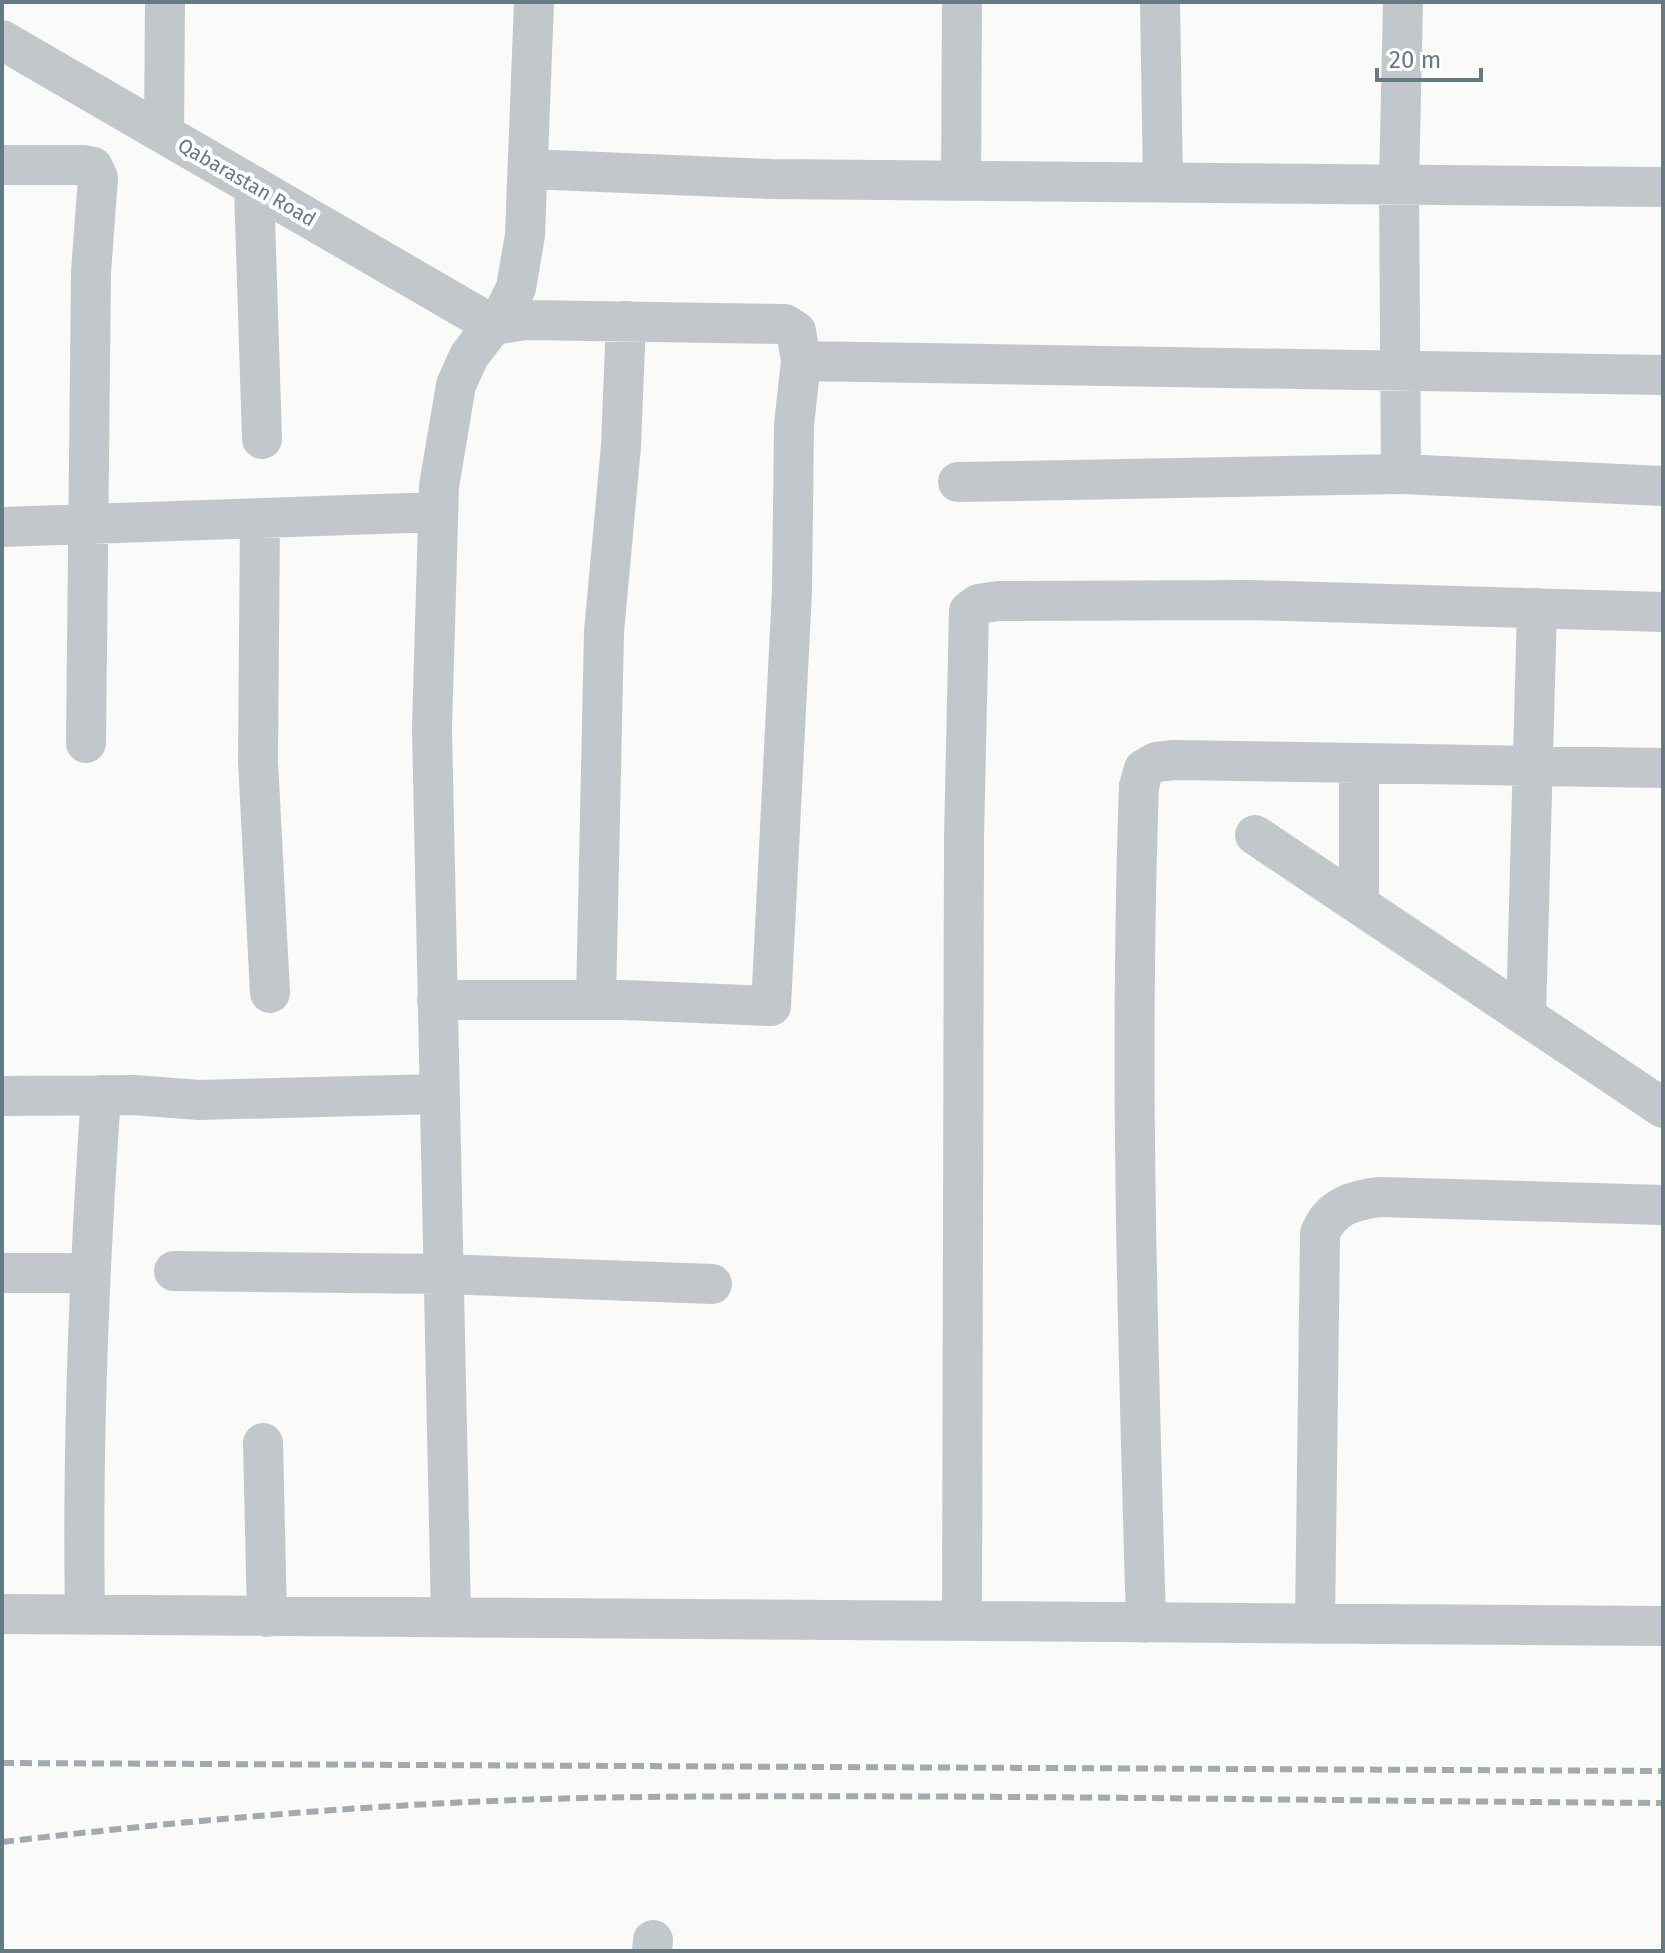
<svg xmlns="http://www.w3.org/2000/svg" width="1665" height="1953" font-family="'Fira Sans',sans-serif">
<style>
.lines{fill:none;stroke-linecap:round;stroke-linejoin:round}
.minor{stroke:#c1c7ca;stroke-width:40}
.rail{stroke:#a0aaaf;stroke-width:6;stroke-dasharray:12 6;stroke-linecap:butt}
.labels{text-anchor:middle;stroke-width:8;stroke-linejoin:round;paint-order:stroke}
.street-label{font-size:20px;fill:#657a83;stroke:#fff}
</style>
<rect width="100%" height="100%" fill="#fafaf8"/>
<g class="lines">
<path class="minor" d="M 1160,2 L 1163,183
M 2,40 L 493,325 L 526,320 L 785,324 L 796,331 L 801,361 L 794,425 L 792,591 L 771,1006 L 624,1000 L 437,1000
M 164,134 L 165,2
M 2,165 L 84,165 L 93,167 L 98,178 L 91,272 L 86,743
M 528,169 L 771,179 L 1663,187
M 961,181 L 962,2
M 254,186 L 262,439
M 801,361 L 1663,375
M 1401,474 L 1399,185 L 1403,2
M 958,482 L 1401,474 L 1663,486
M 260,518 L 258,761 L 270,993
M 2,527 L 438,512
M 1255,835 L 1663,1108
M 1359,904 L 1359,763
M 596,1000 L 604,632 L 621,446 L 626,321
M 1526,1016 L 1537,608
M 2,1096 L 134,1095 L 199,1100 L 439,1094
M 174,1271 L 443,1274 L 712,1284
M 2,1273 L 89,1273
M 263,1443 L 267,1617
M 2,1614 L 1663,1626
M 85,1615 C 82,1441 89,1269 101,1095
M 451,1617 L 432,729 L 439,486 L 456,385 L 469,356 L 506,308 L 516,288 L 525,235 L 534,2
M 962,1621 L 964,838 L 969,611 L 978,604 L 998,601 L 1250,600 L 1663,612
M 1146,1623 C 1138,1344 1129,1065 1139,786 L 1144,769 L 1156,762 L 1174,760 L 1663,768
M 1315,1624 L 1320,1234 C 1330,1207 1353,1200 1380,1197 L 1663,1205
M 652,1951 L 653,1940"/>
<path class="rail" d="M 2,1763 L 1663,1771
M 2,1842 C 215,1817 429,1799 644,1797 C 983,1794 1323,1801 1663,1803"/>
</g>
<g class="labels">
<g class="street-label">
<text transform="translate(247 182) rotate(30)" y="7">Qabarastan Road</text>
</g>
</g>
<rect width="1665" height="1953" fill="none" stroke="#657a83" stroke-width="8"/>
<path d="M1377 68v12h104v-12" fill="none" stroke="#657a83" stroke-width="4"/>
<text x="1389" y="68" font-size="24" fill="#657a83" stroke="#ffffff" stroke-width="6" paint-order="stroke">20 m</text>
</svg>
